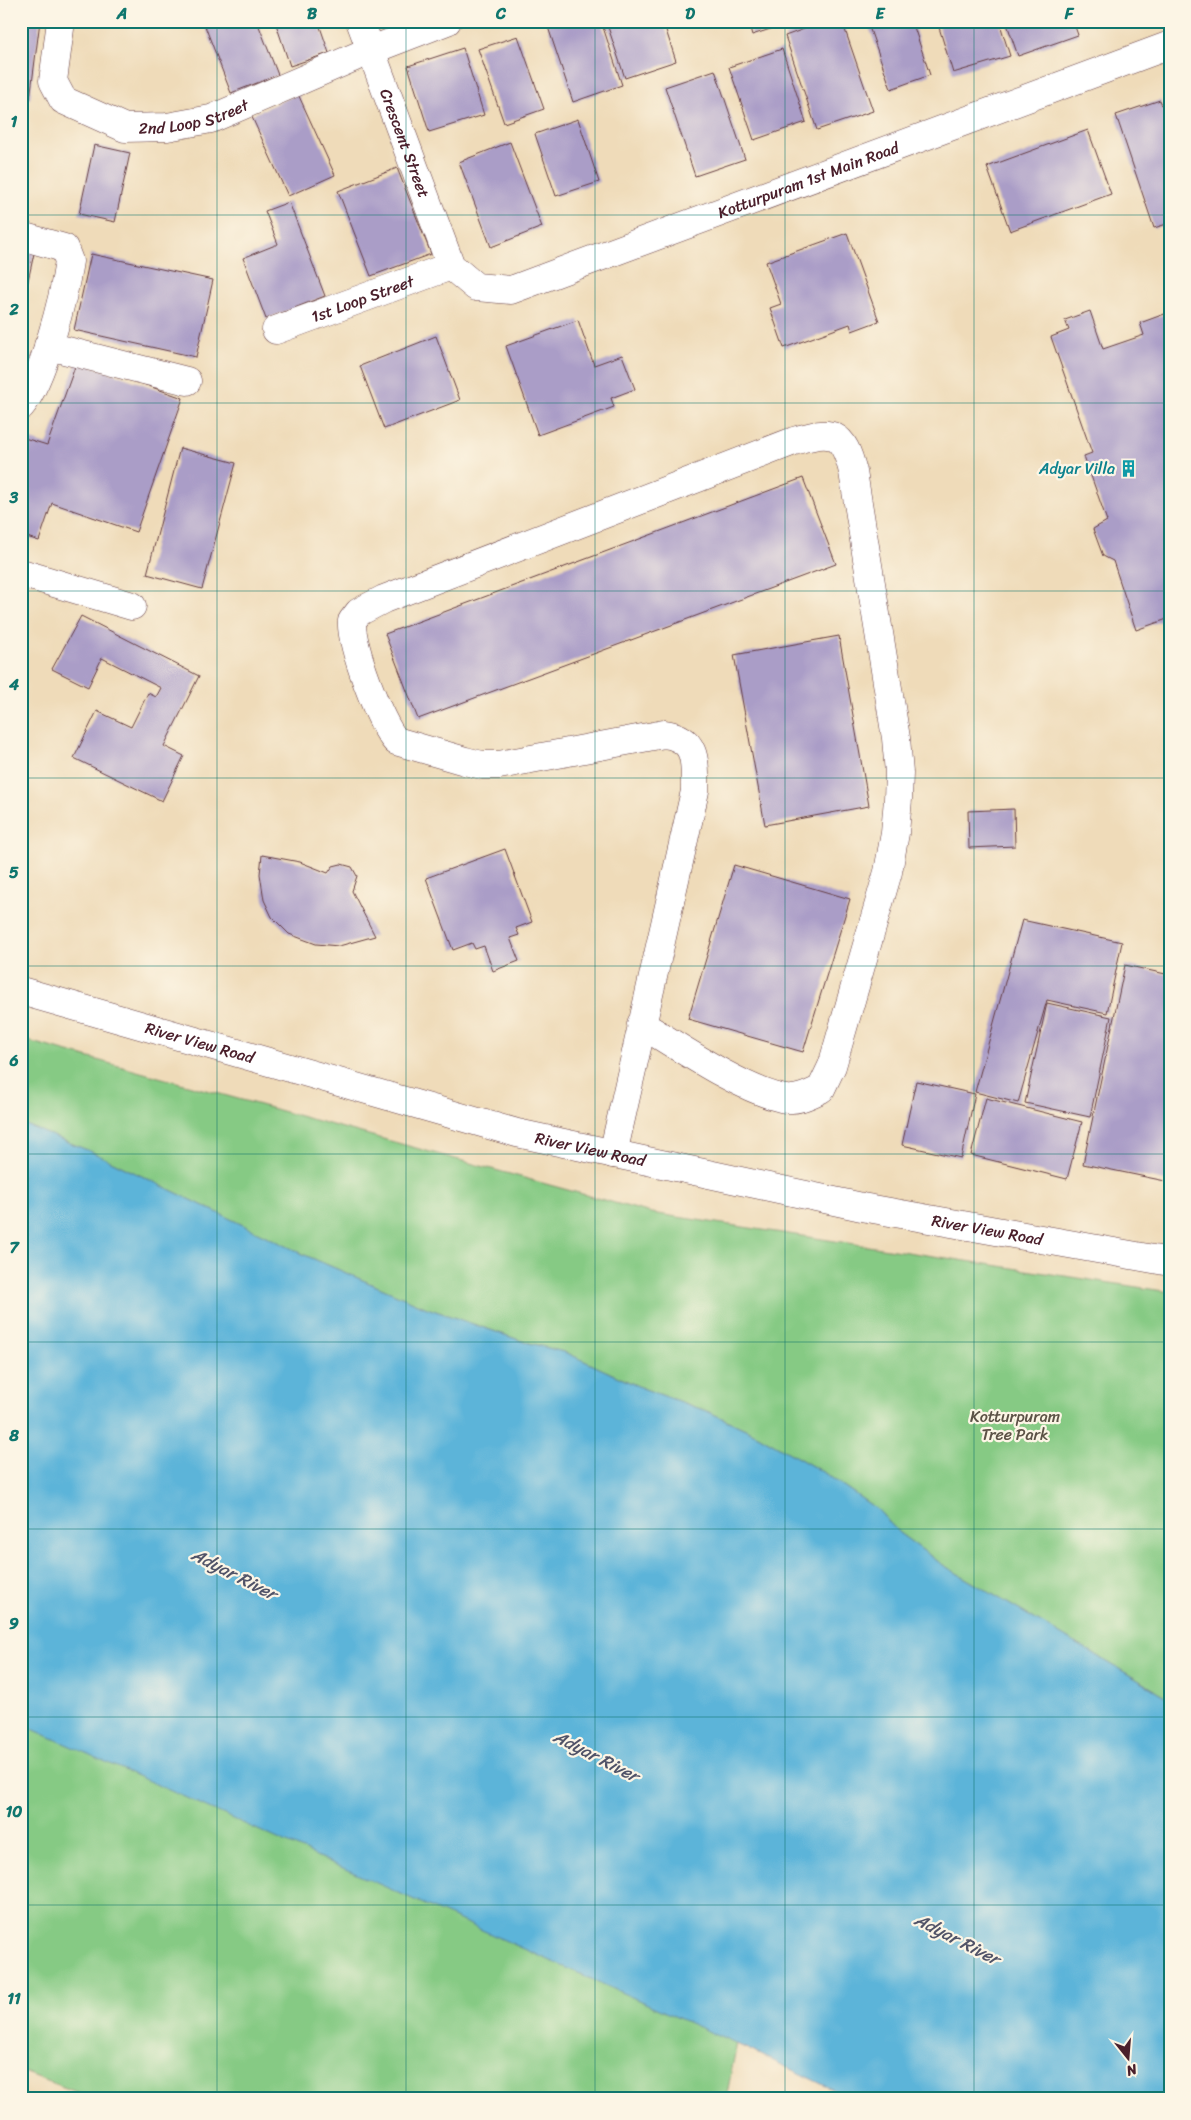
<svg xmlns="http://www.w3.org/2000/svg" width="1191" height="2120" font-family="Sriracha,sans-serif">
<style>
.green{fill:#86ca84;stroke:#687458}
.water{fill:#5bb4d9;stroke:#526a82}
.building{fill:#aa9dc7}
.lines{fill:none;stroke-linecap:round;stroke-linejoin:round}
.minor-casing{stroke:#633b40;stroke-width:29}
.minor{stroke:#fff;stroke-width:28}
.grid{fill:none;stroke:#0f766e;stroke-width:1;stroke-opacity:0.55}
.labels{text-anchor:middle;stroke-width:4.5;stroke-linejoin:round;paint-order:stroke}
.street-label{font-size:16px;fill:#4a1f2b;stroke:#fcf5e5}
.culture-label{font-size:16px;fill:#0d838f;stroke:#fcf5e5;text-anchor:end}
.park-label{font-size:16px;fill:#5c5246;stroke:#fcf5e5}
.water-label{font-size:18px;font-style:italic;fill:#505368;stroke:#fcf5e5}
.neatline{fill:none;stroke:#0f766e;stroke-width:2}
.grid-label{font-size:16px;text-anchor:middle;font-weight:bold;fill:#0f766e}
</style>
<rect width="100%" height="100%" fill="#fcf5e5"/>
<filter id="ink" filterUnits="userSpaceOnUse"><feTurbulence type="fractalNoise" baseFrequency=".02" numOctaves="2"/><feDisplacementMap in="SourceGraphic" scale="10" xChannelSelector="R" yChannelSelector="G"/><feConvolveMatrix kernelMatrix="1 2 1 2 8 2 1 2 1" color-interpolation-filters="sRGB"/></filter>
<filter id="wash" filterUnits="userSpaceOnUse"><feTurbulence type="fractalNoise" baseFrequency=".0096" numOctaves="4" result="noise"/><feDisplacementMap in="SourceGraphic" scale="20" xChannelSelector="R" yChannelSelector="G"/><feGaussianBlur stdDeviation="1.12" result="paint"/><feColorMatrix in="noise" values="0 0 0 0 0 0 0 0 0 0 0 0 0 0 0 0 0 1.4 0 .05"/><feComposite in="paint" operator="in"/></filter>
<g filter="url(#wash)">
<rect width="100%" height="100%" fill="#efdbb9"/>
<path class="green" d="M 21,1039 L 651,1213 L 1170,1292 L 1170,1699 L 943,1565 L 899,1533 L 878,1510 L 826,1474 L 758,1435 L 709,1412 L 642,1388 L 567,1353 L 522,1341 L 427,1308 L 307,1256 L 92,1152 L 21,1123 Z
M 21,1697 L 742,2017 L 726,2099 L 95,2099 L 21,2071 Z"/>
<path class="water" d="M 21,1123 L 92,1152 L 307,1256 L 427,1308 L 522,1341 L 567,1353 L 642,1388 L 709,1412 L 758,1435 L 826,1474 L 878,1510 L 899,1533 L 943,1565 L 1170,1699 L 1170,2099 L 853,2099 L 759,2054 L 21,1724 Z"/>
<g id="blocks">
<path class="building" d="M 21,21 L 40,21 L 30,99 L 21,98 Z
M 203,21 L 257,21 L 278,75 L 231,93 Z
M 275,21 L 318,21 L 329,53 L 290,66 Z
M 546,21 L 601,21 L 622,85 L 573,102 Z
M 606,21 L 663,21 L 676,61 L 625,78 Z
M 748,21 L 792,21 L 792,22 L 752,35 Z
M 826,21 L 842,21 L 873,111 L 817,130 L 785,36 Z
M 867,21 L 912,21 L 930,75 L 891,89 Z
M 937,21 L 999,21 L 1010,56 L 953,73 Z
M 1006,21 L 1073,21 L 1078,35 L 1018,56 Z
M 518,36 L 544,109 L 504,123 L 478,49 Z
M 463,48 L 484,115 L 429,132 L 408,66 Z
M 782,49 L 806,122 L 754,140 L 729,67 Z
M 715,70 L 745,159 L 695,176 L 665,87 Z
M 298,94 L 335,175 L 288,196 L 251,115 Z
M 1160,100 L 1170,127 L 1170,223 L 1154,228 L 1116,115 Z
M 578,119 L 599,182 L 556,196 L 535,134 Z
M 1088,130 L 1111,194 L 1010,231 L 987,167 Z
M 510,142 L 542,227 L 491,247 L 459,162 Z
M 94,145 L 130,153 L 115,222 L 79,214 Z
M 397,168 L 431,254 L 371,276 L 338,191 Z
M 289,202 L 325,296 L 266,319 L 243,258 L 278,244 L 265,211 Z
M 847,233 L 879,321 L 852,331 L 850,324 L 784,348 L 770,308 L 781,304 L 766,262 Z
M 21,246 L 35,249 L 22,308 L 21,308 Z
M 91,254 L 213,280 L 196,357 L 74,330 Z
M 1090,311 L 1103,349 L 1144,335 L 1140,323 L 1170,312 L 1170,618 L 1136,630 L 1113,561 L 1103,556 L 1093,529 L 1107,521 L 1084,456 L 1092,453 L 1051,337 L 1069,330 L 1065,320 Z
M 578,320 L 594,365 L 622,355 L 635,389 L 611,398 L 614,407 L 538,435 L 506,346 Z
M 436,336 L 460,400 L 384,429 L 360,366 Z
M 77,361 L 183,398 L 136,532 L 52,503 L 39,541 L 21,535 L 21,437 L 47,445 Z
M 180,448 L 236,463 L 202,589 L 147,574 Z
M 803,478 L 836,564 L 418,719 L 385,634 Z
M 81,616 L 199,676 L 164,746 L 184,756 L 162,801 L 74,758 L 97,711 L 131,727 L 148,693 L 156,697 L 161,688 L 102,658 L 88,687 L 52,669 Z
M 839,636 L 869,806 L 765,825 L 734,655 Z
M 1014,809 L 1015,846 L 969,848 L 968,811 Z
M 505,849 L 532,922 L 516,928 L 519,935 L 510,938 L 519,961 L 493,971 L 484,946 L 475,949 L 472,943 L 453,950 L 426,878 Z
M 262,855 L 300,862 L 328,873 L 333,866 L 341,864 L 352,867 L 357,876 L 352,891 L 375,936 L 339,946 L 316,944 L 289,934 L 272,917 L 264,900 L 260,874 Z
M 734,865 L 850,899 L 803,1052 L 688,1019 Z
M 1022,920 L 1122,942 L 1107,1013 L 1047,1000 L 1018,1103 L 975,1092 Z
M 1125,965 L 1170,975 L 1170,1182 L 1083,1164 Z
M 1047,1003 L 1111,1017 L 1090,1117 L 1025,1103 Z
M 916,1081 L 975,1094 L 961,1158 L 902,1145 Z
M 986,1098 L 1082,1122 L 1067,1179 L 971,1155 Z"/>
</g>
</g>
<g filter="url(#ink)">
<use href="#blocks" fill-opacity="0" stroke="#633b40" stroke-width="1"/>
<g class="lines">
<defs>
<g id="minor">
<path id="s1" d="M 61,21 L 53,81 L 63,100 L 125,128 L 167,127 L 211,119 L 369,51 L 447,21"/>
<path id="s2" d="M 360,21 L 451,266 L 476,287 L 511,290 L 1170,45"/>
<path d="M 21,236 L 64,248 L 69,261 C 64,297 43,380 21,406"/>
<path id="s3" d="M 276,330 L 451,266"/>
<path d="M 48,346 L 187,381"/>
<path d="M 21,573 L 132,606"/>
<path id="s4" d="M 21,991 L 517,1133 L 862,1207 L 1170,1262"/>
<path d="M 613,1154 L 695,791 C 695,763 698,738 664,734 L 499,765 L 482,765 L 465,761 L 396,741 C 380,724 350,644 352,621 L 359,612 L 384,599 L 794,441 C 833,429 843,432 853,472 L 896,738 L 899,773 L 898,799 L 895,833 L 888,872 L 832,1066 L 821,1089 C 809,1095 795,1102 781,1098 C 739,1088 679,1047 641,1024"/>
</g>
</defs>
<use href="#minor" class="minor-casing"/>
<use href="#minor" class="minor"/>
</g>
</g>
<path class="grid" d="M 217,21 L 217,2099M 406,21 L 406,2099M 595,21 L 595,2099M 785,21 L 785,2099M 974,21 L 974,2099M 21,215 L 1170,215M 21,403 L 1170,403M 21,591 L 1170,591M 21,778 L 1170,778M 21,966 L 1170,966M 21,1154 L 1170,1154M 21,1342 L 1170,1342M 21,1529 L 1170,1529M 21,1717 L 1170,1717M 21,1905 L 1170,1905"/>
<defs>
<symbol id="building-bare" viewBox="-9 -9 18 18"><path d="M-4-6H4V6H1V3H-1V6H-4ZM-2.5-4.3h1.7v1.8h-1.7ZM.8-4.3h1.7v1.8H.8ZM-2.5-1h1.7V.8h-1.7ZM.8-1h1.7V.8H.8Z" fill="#0f9aa8" stroke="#fcf5e5" stroke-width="2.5" paint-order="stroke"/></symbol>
</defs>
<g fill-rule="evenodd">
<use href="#building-bare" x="1116" y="456" width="25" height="25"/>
</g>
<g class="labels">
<g class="street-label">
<text dy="6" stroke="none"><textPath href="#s1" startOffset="220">2nd Loop Street</textPath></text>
<text dy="6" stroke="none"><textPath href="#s2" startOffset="130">Crescent Street</textPath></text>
<text dy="6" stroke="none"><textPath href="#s2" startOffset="646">Kotturpuram 1st Main Road</textPath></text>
<text dy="6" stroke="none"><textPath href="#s3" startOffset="92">1st Loop Street</textPath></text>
<text dy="6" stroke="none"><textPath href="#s4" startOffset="186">River View Road</textPath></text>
<text dy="6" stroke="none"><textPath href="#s4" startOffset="591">River View Road</textPath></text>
<text dy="6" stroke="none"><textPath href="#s4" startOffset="996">River View Road</textPath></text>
</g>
<g class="culture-label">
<text x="1115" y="474">Adyar Villa</text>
</g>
<g class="park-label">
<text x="1015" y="1422">Kotturpuram<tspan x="1015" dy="18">Tree Park</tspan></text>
</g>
<g class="water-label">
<text transform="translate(234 1574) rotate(27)" y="6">Adyar River</text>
<text transform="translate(596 1756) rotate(27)" y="6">Adyar River</text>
<text transform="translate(957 1939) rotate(27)" y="6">Adyar River</text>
</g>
</g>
<rect width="1191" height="2120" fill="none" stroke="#fcf5e5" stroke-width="55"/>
<g transform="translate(1128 2058) rotate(163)" stroke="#fcf5e5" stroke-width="4" paint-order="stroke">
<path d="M0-4L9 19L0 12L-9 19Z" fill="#4a1f2b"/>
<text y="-8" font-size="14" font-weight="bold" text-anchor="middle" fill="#4a1f2b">N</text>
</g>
<rect x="28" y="28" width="1136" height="2064" class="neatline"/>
<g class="grid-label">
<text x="122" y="19">A</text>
<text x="312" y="19">B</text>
<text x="501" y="19">C</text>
<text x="690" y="19">D</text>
<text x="880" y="19">E</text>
<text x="1069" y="19">F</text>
<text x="14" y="127">1</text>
<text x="14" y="315">2</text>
<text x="14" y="503">3</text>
<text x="14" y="690">4</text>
<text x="14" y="878">5</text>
<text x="14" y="1066">6</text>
<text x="14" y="1253">7</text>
<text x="14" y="1441">8</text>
<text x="14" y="1629">9</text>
<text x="14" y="1817">10</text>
<text x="14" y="2004">11</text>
</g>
</svg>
